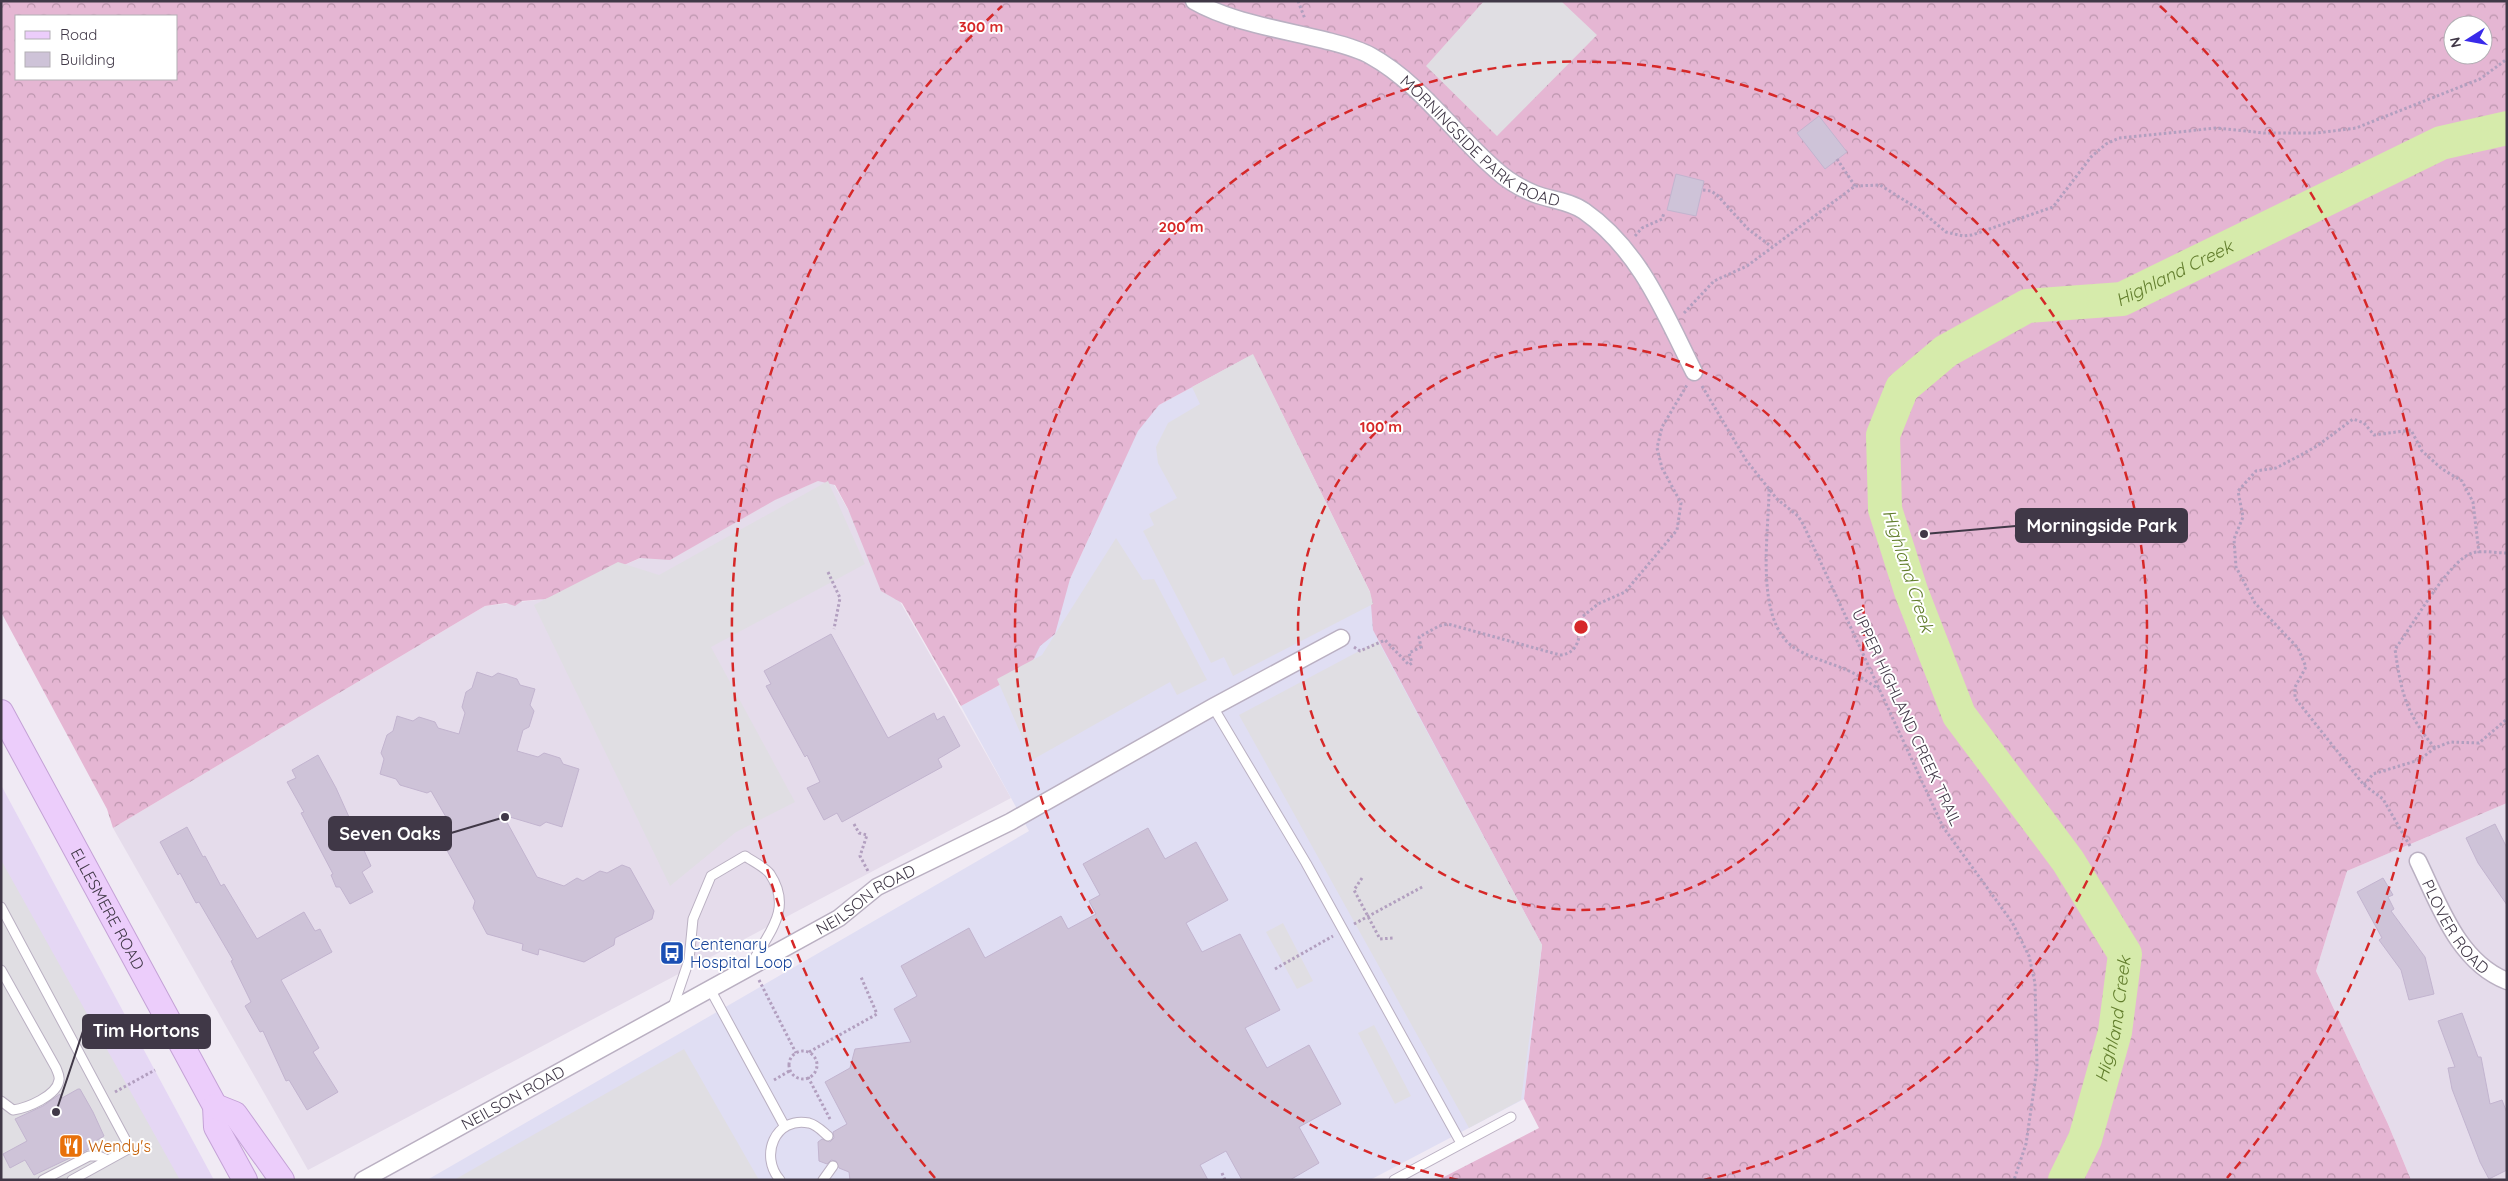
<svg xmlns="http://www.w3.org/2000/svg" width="2508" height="1181" font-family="Quicksand,sans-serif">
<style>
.residential{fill:#e5dceb}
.commercial{fill:#e5d7f4}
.medical{fill:#e0def3}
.forest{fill:url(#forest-crowns);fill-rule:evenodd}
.parking{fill:#e0dee3}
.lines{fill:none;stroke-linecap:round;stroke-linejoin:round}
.river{stroke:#d6ebab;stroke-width:34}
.building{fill:#cec3d8;stroke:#c2b4cf}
.lane-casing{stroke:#bab0c2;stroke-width:11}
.street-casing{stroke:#bab0c2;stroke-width:19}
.secondary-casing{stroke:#c4a2d6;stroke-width:26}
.path{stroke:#b29fbf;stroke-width:3;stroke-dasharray:2.5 2.5;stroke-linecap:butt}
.lane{stroke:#fff;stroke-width:9}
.street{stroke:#fff;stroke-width:16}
.secondary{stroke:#eccdfb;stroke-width:24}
.ring{fill:none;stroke:#d62828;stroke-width:2.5;stroke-dasharray:9 6}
.labels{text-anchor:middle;stroke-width:4;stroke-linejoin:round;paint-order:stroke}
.street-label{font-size:16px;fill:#403847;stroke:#fff}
.transit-label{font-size:16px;fill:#164399;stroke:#fff;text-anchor:start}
.food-label{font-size:16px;fill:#c56008;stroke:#fff;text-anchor:start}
.water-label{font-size:18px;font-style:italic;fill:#627e2d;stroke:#fff}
.centre{fill:#d62828;stroke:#fff;stroke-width:2.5}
.ring-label{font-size:15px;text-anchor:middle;font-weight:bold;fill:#d62828;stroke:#fff;stroke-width:4;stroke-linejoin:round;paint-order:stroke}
.leader{fill:none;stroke:#403847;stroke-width:2}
.callout-dot{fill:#403847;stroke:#fff;stroke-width:2}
.callout{fill:#403847;stroke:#403847;stroke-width:2}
.callout-label{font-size:18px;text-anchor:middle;font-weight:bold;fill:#fff}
</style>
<defs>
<pattern id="forest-crowns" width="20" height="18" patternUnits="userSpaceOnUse" patternTransform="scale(1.25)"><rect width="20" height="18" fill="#e5b6d3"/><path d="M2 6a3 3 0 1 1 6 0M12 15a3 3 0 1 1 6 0" fill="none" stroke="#bb95ad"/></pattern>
</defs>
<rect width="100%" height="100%" fill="#f0eaf4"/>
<path class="residential" d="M 829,476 L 1011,798 L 308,1170 L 113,828 L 485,606 L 546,599 Z
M 2507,803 L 2507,1180 L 2411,1180 L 2388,1124 L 2316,971 L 2347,871 Z"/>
<path class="commercial" d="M 1,785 L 214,1180 L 1,1180 Z"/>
<path class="medical" d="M 1253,354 L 1373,604 L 1374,630 L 1542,945 L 1524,1099 L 1370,1180 L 427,1180 L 1029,831 L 961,706 L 1029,669 L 1146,412 Z"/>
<path class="forest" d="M 1,1 L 2507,1 L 2507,803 L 2347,871 L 2316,971 L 2388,1124 L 2411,1180 L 1438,1180 L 1539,1128 L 1524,1099 L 1542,945 L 1373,630 L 1370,592 L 1255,359 L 1248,357 L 1159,405 L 1138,431 L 1070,579 L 1055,634 L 1040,646 L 1029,669 L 961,706 L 902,603 L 881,591 L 848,509 L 835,485 L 818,481 L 775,500 L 670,560 L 640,558 L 546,599 L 522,601 L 515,606 L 506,603 L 485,606 L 113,828 L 107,809 L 1,612 ZM 16,16 L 176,16 L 176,79 L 16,79 ZM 2453,25 L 2483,25 L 2483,55 L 2453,55 Z"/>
<path class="parking" d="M 1484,1 L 1561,1 L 1597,35 L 1497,136 L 1426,66 Z
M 1253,354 L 1370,592 L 1373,604 L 1233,676 L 1224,657 L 1211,663 L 1143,531 L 1154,525 L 1149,514 L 1177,498 L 1158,463 L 1156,447 L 1168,423 L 1200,404 L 1192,387 Z
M 828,481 L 865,564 L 711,647 L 795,802 L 736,832 L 670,886 L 534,605 L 618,562 L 659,575 Z
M 1116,538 L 1143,580 L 1154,579 L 1207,680 L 1177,695 L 1170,682 L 1032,760 L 997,679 L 1042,655 Z
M 1378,641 L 1542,945 L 1521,1100 L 1469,1128 L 1239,715 Z
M 1,860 L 180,1180 L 1,1180 Z
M 1283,923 L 1313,981 L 1297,989 L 1266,932 Z
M 1374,1025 L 1411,1096 L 1395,1104 L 1358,1033 Z
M 684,1049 L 759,1180 L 454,1180 Z"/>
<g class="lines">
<path class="river" id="s1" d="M 2065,1180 L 2085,1139 L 2115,1032 L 2125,954 L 2068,861 L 1959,715 L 1911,591 L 1885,509 L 1883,435 L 1902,388 L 1946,351 L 2027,306 L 2122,299 L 2441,143 L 2507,128"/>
</g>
<path class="building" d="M 1819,116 L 1847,152 L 1825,169 L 1797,133 Z
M 1676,174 L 1704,181 L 1696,216 L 1667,210 Z
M 831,634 L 888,738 L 934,713 L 937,720 L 944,716 L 960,746 L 938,759 L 942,767 L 842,822 L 837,813 L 824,820 L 807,788 L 820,782 L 807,755 L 805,757 L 766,686 L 771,684 L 764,671 Z
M 477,672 L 492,677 L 498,673 L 517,679 L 520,685 L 535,689 L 530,705 L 534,711 L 529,727 L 523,730 L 517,751 L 538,757 L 544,753 L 560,758 L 563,764 L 579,769 L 562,827 L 546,822 L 540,826 L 503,815 L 537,877 L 564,886 L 577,878 L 583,881 L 600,871 L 607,873 L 622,865 L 630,868 L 654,911 L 652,919 L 615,938 L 614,945 L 584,962 L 539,949 L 538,955 L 522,950 L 523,944 L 487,934 L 473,908 L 475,901 L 444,845 L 450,824 L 431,791 L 427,793 L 400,785 L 396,779 L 380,774 L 384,759 L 381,753 L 387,735 L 393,731 L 397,716 L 413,721 L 419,717 L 435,722 L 438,728 L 459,734 L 465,713 L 462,707 L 466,692 L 472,688 Z
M 318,755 L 336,788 L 371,866 L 362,872 L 373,892 L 350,904 L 340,887 L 336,887 L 331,875 L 333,874 L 301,813 L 304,812 L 287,782 L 296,778 L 292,770 Z
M 2495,824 L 2507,848 L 2507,905 L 2478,863 L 2466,838 Z
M 187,827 L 203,857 L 205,856 L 221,886 L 224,884 L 257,939 L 304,912 L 315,931 L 320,929 L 332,952 L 281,980 L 319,1048 L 313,1052 L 338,1092 L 307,1110 L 289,1080 L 286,1081 L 263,1031 L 260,1032 L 245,1006 L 251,1002 L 231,961 L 233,960 L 199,902 L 196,903 L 180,873 L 178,875 L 160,842 Z
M 1148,828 L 1165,859 L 1196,842 L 1228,900 L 1186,923 L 1202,952 L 1240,934 L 1280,1010 L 1245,1028 L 1267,1068 L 1309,1045 L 1341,1104 L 1299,1127 L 1319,1163 L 1290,1180 L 1242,1180 L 1226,1151 L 1200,1165 L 1208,1180 L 850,1180 L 849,1172 L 839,1168 L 836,1161 L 831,1160 L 827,1164 L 819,1161 L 818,1142 L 822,1139 L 830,1142 L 834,1138 L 833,1132 L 847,1124 L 825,1082 L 850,1068 L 855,1049 L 911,1042 L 894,1009 L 917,996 L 901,966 L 969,928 L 985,958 L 1061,916 L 1068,929 L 1096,914 L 1089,901 L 1100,895 L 1083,864 Z
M 2383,878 L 2393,895 L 2388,897 L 2394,909 L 2391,911 L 2425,957 L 2434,994 L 2409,1000 L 2401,970 L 2379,940 L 2382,938 L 2357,892 Z
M 2462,1013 L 2478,1057 L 2481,1057 L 2490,1104 L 2502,1100 L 2507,1113 L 2507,1170 L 2489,1179 L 2480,1162 L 2452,1089 L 2448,1068 L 2455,1067 L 2438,1021 Z
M 78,1089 L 80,1089 L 93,1112 L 104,1136 L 94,1142 L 96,1145 L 87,1150 L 34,1175 L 25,1160 L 10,1168 L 3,1154 L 27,1141 L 15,1119 L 43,1106 L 60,1094 L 62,1098 Z"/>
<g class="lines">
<defs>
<path id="lane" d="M 1213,707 L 1306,863 L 1461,1143
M 1,907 L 130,1148 L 72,1180
M 1,970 L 56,1068 C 57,1071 60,1076 59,1080 C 57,1096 27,1108 13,1110 L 1,1101
M 710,989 L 785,1127
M 672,1010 L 689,960 L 693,919 L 711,876 L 745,856 C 752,861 765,867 770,874 C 793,909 769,932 752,963
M 43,1180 L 89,1156 L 99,1156 L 108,1160
M 780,1180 C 759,1156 775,1116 809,1123 C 817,1125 822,1131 828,1136
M 823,1180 L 833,1166
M 1394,1180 L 1511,1117"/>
<g id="street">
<path id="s2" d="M 1194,1 C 1230,22 1284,30 1324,40 C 1339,44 1357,48 1371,56 C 1420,83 1454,134 1496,170 C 1508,181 1520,188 1535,194 C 1551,200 1570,201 1584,211 C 1640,250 1665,314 1694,372"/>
<path id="s3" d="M 2418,861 C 2439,904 2458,962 2507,981"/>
<path id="s4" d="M 363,1180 L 839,918 L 877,887 L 1010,822 L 1213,707 L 1341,638"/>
</g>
<g id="secondary">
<path id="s5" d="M 1,712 L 215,1106 L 216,1127 L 245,1180"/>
<path d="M 215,1106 L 235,1114 L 282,1180"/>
</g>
</defs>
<use href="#lane" class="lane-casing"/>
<use href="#street" class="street-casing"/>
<use href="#secondary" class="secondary-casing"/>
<path class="path" d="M 1298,1 L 1305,19
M 1837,159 L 1855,186
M 1703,190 L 1711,191 L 1717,195 L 1748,229 L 1772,247
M 1635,236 L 1642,228 L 1662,219 L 1664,213
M 1684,313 L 1714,281 L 1747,266 L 1855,186 L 1880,185 L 1920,210 L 1946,232 L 1963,236 L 1972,235 L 2053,207 L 2091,157 L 2106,144 L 2119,138 L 2217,128 L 2264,133 L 2317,133 L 2356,128 L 2480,79 L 2507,59
M 1702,386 L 1746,460 L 1777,499 L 1798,516 L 1803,524 L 1943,827 L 2012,922 L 2029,956 L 2035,983 L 2037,1068 L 2026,1144 L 2014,1180
M 1769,489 C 1769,533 1754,618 1793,647 C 1809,658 1832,663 1849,671 C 1860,676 1869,683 1879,689
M 828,572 L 840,598 L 834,629
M 1354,647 L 1360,651 L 1385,640 L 1409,665 L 1412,663 L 1409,653 L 1421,647 L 1419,637 L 1439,626 L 1448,624 L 1560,655 C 1581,653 1579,634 1582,617 L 1598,604 L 1625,592 L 1677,530 L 1681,503 L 1662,468 L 1657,448 L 1662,427 L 1687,385
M 2435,748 C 2406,714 2401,692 2395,649 C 2412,627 2448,561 2472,553 C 2482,550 2496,553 2507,553
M 2364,785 L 2373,774 L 2419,760 L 2435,748 L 2450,742 L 2479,743 L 2507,719
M 854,824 L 859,833 L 867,835 L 860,856 L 869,873
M 2410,846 L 2383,799 L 2364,785 L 2295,698 L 2295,687 L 2306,667 L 2298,648 L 2255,603 L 2236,567 L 2234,539 L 2243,517 L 2238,491 L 2256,471 L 2276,468 L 2299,456 L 2317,446 L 2353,419 L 2364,423 L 2374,435 L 2411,430 L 2422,451 L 2442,469 L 2462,481 L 2473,502 L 2479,553
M 1362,878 L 1354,890 L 1380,939 L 1393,938
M 1354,924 L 1424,886
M 1275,969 L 1333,936
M 759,980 L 796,1053
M789 1065a14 14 0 1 1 28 0a14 14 0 1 1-28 0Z
M 809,1052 L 877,1014 L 861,977
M 808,1077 L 830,1119
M 774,1080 L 791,1070
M 115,1092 L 155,1070
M 1222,1173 L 1225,1180"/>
<use href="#lane" class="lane"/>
<use href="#street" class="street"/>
<use href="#secondary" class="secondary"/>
</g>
<g class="ring">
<circle cx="1581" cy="627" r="283"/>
<path d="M1458 1180A566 566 0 1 1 1704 1180"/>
<path d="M935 1178A849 849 0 0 1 1002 6M2160 6A849 849 0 0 1 2227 1178"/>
</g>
<defs>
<symbol id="bus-square" viewBox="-11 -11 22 22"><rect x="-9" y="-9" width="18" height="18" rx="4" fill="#1a4fb4" stroke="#fff"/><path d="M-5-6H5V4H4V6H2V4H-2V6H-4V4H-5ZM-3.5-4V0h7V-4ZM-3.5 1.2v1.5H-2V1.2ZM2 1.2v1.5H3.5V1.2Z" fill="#fff"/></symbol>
<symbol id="restaurant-square" viewBox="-11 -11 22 22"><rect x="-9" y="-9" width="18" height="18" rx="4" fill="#e8710a" stroke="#fff"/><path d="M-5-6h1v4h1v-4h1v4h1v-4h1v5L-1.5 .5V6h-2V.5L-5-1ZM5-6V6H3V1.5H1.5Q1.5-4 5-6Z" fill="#fff"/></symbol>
</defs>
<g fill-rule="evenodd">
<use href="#bus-square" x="658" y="939" width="28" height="28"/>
<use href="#restaurant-square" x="57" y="1132" width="28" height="28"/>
</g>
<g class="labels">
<g class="street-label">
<text dy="6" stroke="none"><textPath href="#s2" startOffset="326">MORNINGSIDE PARK ROAD</textPath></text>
<text transform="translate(1907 717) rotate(65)" y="6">UPPER HIGHLAND CREEK TRAIL</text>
<text dy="6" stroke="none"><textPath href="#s4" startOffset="576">NEILSON ROAD</textPath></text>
<text dy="6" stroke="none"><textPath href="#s5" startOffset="224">ELLESMERE ROAD</textPath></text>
<text dy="6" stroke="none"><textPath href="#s3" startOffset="76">PLOVER ROAD</textPath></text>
<text dy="6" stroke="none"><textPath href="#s4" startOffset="171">NEILSON ROAD</textPath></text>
</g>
<g class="transit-label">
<text x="690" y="950">Centenary<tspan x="690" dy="18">Hospital Loop</tspan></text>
</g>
<g class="food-label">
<text x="88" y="1152">Wendy's</text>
</g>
<g class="water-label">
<text dy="6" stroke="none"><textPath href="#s1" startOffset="1174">Highland Creek</textPath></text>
<text transform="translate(1908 571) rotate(72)" y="6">Highland Creek</text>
<text dy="6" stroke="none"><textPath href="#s1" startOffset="169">Highland Creek</textPath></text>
</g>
</g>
<circle cx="1581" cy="627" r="8" class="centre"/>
<g class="ring-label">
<text x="981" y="32">300 m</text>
<text x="1181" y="232">200 m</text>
<text x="1381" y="432">100 m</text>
</g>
<path class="leader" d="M1924 534L2016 526M505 817L451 833M56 1112L83 1031"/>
<g class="callout-dot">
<circle cx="1924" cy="534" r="5"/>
<circle cx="505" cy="817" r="5"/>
<circle cx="56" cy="1112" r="5"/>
</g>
<g class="callout">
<rect x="2016" y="509" width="171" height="33" rx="5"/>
<rect x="329" y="817" width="122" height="33" rx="5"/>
<rect x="83" y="1015" width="127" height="33" rx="5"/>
</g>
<g class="callout-label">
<text x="2102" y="532">Morningside Park</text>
<text x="390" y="840">Seven Oaks</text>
<text x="146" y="1037">Tim Hortons</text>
</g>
<rect width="2508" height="1181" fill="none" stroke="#403847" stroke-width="5"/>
<rect x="15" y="15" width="162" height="65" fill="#ffffff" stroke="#b3afb5"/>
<rect x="25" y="31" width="25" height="8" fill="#eccdfb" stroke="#b3afb5"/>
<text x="60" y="40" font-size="15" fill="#403847">Road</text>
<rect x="25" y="52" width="25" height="15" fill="#cec3d8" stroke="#b3afb5"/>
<text x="60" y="65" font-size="15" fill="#403847">Building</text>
<g transform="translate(2468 40) rotate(259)"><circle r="24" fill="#ffffff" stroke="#b3afb5"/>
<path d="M0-4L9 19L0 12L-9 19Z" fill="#392aea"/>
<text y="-8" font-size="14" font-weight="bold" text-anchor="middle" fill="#403847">N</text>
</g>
</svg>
